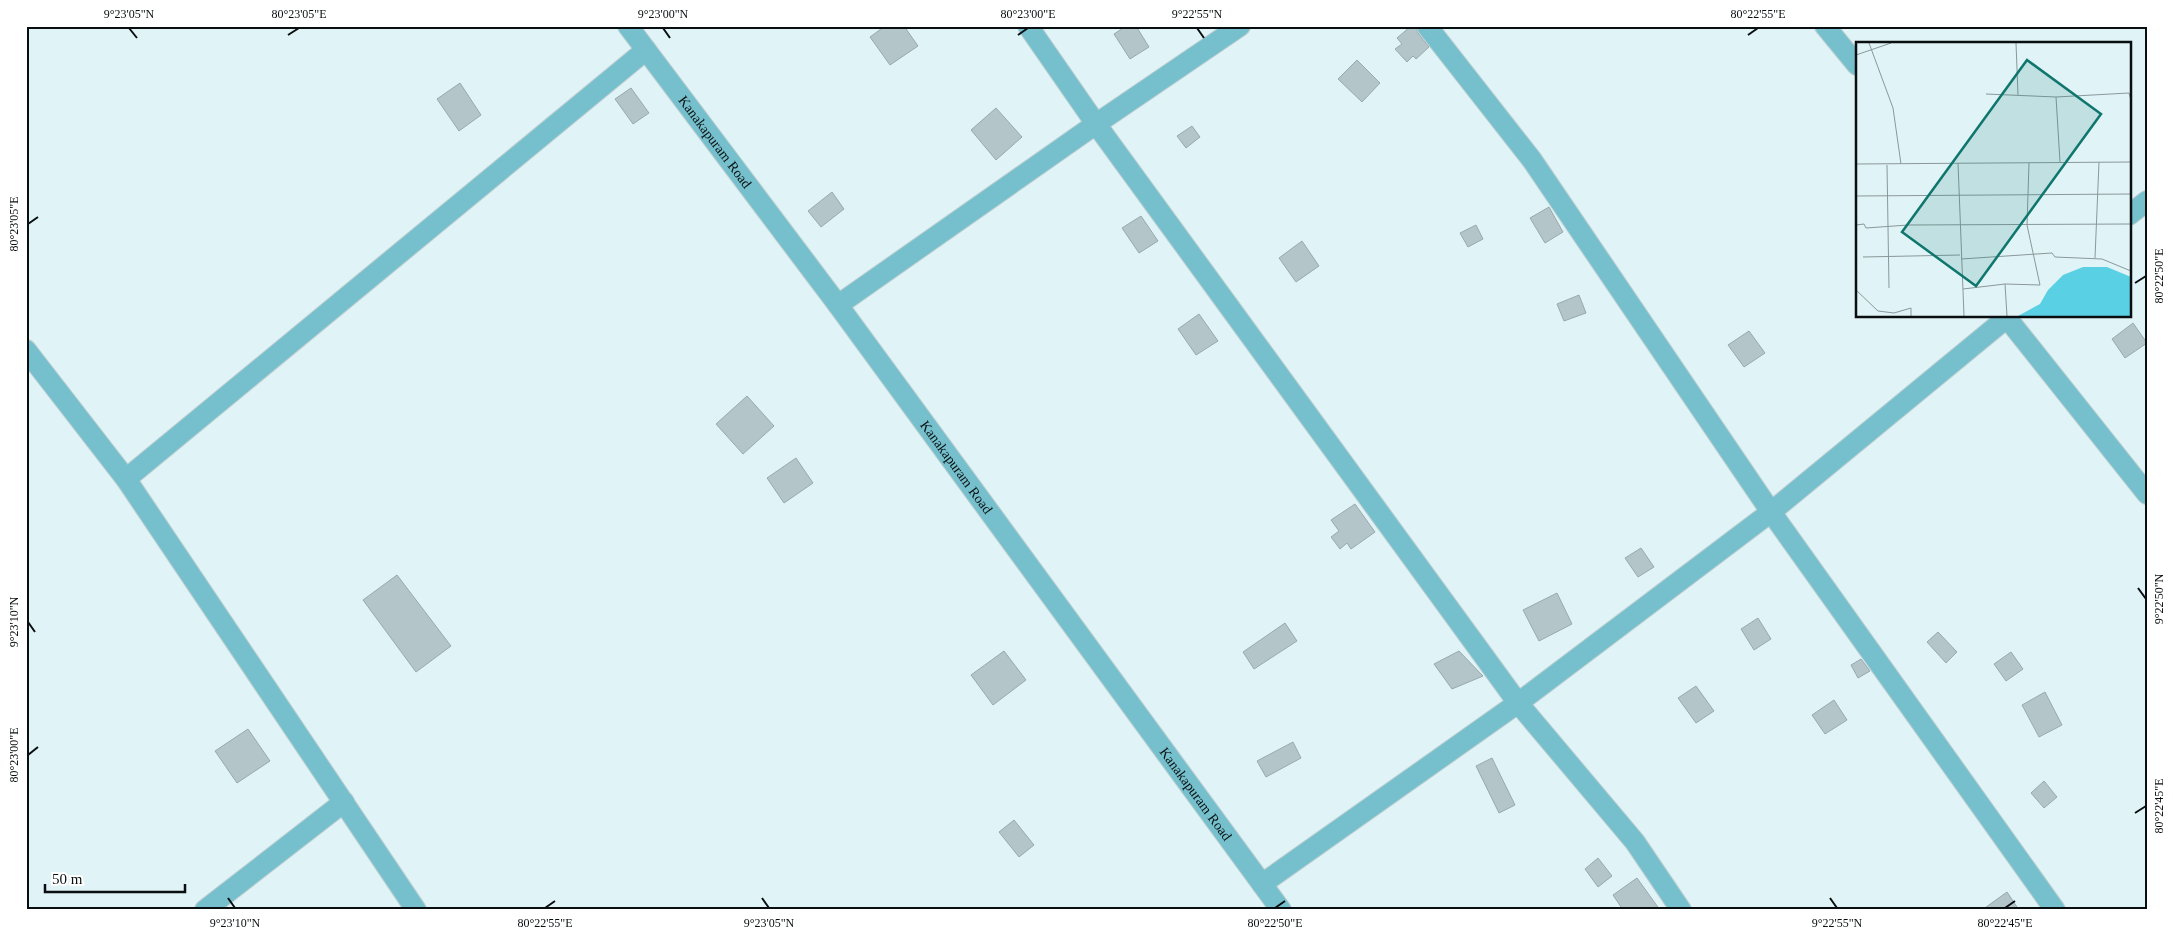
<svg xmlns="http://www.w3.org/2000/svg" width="2173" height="936" font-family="'Times New Roman',serif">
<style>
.building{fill:#b3c5c8;stroke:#98aaad}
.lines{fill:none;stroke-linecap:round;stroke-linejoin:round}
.minor-casing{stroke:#becfd1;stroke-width:22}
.minor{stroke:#76c0cd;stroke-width:20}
.ticks{fill:none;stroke:#090f10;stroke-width:2}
.labels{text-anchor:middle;stroke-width:4.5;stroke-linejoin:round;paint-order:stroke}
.street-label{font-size:14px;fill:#090f10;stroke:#fff}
.inset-road{fill:none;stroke:#8a989a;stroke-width:1}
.view{fill:#0f766e;fill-opacity:0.15;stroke:#0f766e;stroke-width:2.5}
.inset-edge{fill:none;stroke:#090f10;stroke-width:2.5}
.neatline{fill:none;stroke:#090f10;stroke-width:2}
.ticks-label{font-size:12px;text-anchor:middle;fill:#090f10}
</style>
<rect width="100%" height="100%" fill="#e0f3f6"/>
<path class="building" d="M 885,26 L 904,26 L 918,46 L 890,65 L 870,37 Z
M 1126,26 L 1136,26 L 1149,47 L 1130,59 L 1114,34 Z
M 1411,26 L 1415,26 L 1418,33 L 1429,47 L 1416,59 L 1413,56 L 1407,62 L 1395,49 L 1402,44 L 1397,38 Z
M 1357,60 L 1380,83 L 1362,102 L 1338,79 Z
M 460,83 L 481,115 L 459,131 L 437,99 Z
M 631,88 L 649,113 L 633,124 L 615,99 Z
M 996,108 L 1022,137 L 996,160 L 971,130 Z
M 1192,126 L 1200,137 L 1186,148 L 1177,136 Z
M 832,192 L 844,209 L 821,227 L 808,211 Z
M 1549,207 L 1563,232 L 1545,243 L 1530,218 Z
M 1141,216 L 1158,241 L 1139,253 L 1122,228 Z
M 1476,225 L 1483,239 L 1468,247 L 1460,233 Z
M 1302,241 L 1319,266 L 1296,282 L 1279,258 Z
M 1579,295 L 1586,313 L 1564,321 L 1557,304 Z
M 1199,314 L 1218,341 L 1196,355 L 1178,329 Z
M 2133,323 L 2147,343 L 2125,358 L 2112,339 Z
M 1749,331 L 1765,353 L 1744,367 L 1728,345 Z
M 747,396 L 774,426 L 743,454 L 716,424 Z
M 796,458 L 813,483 L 784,503 L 767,478 Z
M 1355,504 L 1375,532 L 1351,549 L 1347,543 L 1340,549 L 1331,537 L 1339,531 L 1331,520 Z
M 1641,548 L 1654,567 L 1638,577 L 1625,558 Z
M 397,575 L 451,646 L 416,672 L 363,600 Z
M 1557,593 L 1572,624 L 1539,641 L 1523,610 Z
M 1758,618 L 1771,639 L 1754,650 L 1741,629 Z
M 1285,623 L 1297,641 L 1254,669 L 1243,652 Z
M 1938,632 L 1957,652 L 1946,663 L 1927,642 Z
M 1004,651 L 1026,680 L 993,705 L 971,675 Z
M 1459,651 L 1483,676 L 1452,689 L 1434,664 Z
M 2011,652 L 2023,669 L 2006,681 L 1994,664 Z
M 1861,659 L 1870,671 L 1858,678 L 1851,665 Z
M 1696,686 L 1714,711 L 1696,723 L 1678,698 Z
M 2045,692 L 2062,725 L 2039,737 L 2022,705 Z
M 1834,700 L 1847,720 L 1825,734 L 1812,715 Z
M 248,729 L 270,761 L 237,783 L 215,751 Z
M 1293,742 L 1301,758 L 1266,777 L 1257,761 Z
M 1492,758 L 1515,805 L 1499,813 L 1476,766 Z
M 2044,781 L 2057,797 L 2044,808 L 2031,793 Z
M 1014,820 L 1034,845 L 1019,857 L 999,832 Z
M 1598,858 L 1612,876 L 1598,887 L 1585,869 Z
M 1637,878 L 1660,910 L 1623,910 L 1613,895 Z
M 2007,892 L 2019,910 L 1982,910 Z"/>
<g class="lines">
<defs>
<g id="minor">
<path id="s1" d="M 628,26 L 838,305 L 1281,910"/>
<path d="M 1028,26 L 1096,124 L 1518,703 L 1635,842 L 1681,910"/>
<path d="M 1427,26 L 1532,160 L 1771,512 L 2055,910"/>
<path d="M 1825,26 L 1857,65"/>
<path d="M 2129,215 L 2147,201"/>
<path d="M 838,305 L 1096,124 L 1240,26"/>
<path d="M 2007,318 L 2147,494"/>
<path d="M 26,350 L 126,479 L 416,910"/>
<path d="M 126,479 L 646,50"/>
<path d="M 1262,884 L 1518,703 L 1771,512 L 2009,316"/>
<path d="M 205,910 L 344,802"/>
</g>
</defs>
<use href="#minor" class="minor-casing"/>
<use href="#minor" class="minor"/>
</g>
<path class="ticks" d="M 129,28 L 137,38M 663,28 L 670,38M 1197,28 L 1204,38M 288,35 L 299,28M 1018,35 L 1028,28M 1748,35 L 1758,28M 28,224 L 38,217M 2135,283 L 2146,276M 2138,588 L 2146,599M 28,622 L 35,632M 28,755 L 38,747M 2135,813 L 2146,806M 228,898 L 235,908M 762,898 L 769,908M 1830,898 L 1837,908M 545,908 L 555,901M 1275,908 L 1285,901M 2005,908 L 2015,901"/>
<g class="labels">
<g class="street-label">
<text dy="5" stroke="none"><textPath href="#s1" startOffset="145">Kanakapuram Road</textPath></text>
<text dy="5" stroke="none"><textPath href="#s1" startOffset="550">Kanakapuram Road</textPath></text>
<text dy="5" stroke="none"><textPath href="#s1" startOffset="955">Kanakapuram Road</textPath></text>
</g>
</g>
<g transform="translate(1856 42)">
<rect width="275" height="275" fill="#e0f3f6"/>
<path d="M 227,225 L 251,225 L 275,235 L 275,274 L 162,274 L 184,262 L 192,248 L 207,233 Z" fill="#59d0e4"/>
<path class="inset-road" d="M 13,1 L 37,66 L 45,122M 160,1 L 162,53M 0,13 L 35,1M 130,52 L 200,55 L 273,51 L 275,58M 200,55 L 204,120M 102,121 L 108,274M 0,122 L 275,120M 31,123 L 33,246M 0,154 L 275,152M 0,183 L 8,182 L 10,186 L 52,183 L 275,182M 7,215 L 104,213M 239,216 L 243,120M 105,217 L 196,211 L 199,215 L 246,217 L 275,229M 149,242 L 151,274M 107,247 L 149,242 L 184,243 L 171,183 L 173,121M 0,248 L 22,269 L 38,271 L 55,266 L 55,274"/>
<path class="view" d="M 171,18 L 245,72 L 120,244 L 46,190 Z"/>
<rect width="275" height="275" class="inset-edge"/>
</g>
<rect width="2173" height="936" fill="none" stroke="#ffffff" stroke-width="55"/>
<path d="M45 884v8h140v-8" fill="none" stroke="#090f10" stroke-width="2.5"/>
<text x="52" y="884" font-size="15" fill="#090f10" stroke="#ffffff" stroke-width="4" paint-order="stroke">50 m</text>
<rect x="28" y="28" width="2118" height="880" class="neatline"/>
<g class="ticks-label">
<text x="129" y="18">9°23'05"N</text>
<text x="299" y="18">80°23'05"E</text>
<text x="663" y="18">9°23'00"N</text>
<text x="1028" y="18">80°23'00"E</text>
<text x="1197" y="18">9°22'55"N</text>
<text x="1758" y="18">80°22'55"E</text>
<text transform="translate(14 224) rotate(-90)" y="4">80°23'05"E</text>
<text transform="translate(2159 276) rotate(-90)" y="4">80°22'50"E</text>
<text transform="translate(2159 599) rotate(-90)" y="4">9°22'50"N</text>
<text transform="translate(14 622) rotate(-90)" y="4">9°23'10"N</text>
<text transform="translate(14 755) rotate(-90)" y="4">80°23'00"E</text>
<text transform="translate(2159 806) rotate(-90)" y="4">80°22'45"E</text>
<text x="235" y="927">9°23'10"N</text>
<text x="545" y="927">80°22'55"E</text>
<text x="769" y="927">9°23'05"N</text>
<text x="1275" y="927">80°22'50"E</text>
<text x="1837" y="927">9°22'55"N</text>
<text x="2005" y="927">80°22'45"E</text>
</g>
</svg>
